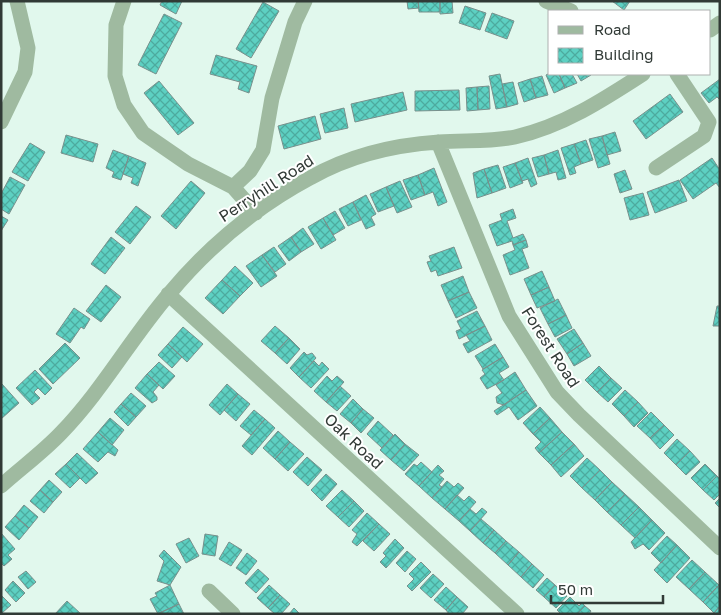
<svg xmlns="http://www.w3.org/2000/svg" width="721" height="615" font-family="'Golos Text',sans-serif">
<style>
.building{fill:url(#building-cross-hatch);stroke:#78908c}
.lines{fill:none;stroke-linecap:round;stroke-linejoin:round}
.minor{stroke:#9fbaa0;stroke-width:15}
.labels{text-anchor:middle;stroke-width:4;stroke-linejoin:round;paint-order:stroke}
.street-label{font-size:16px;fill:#313a36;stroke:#fff}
</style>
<defs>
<pattern id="building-cross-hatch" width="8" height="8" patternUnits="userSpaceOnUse" patternTransform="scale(1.25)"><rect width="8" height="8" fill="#5dd0c2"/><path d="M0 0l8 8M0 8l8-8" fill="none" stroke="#4daa9e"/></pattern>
</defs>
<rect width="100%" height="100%" fill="#e1f8ed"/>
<path class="building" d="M 162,1 L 182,1 L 176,14 L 160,5 Z
M 407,1 L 418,1 L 419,8 L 408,9 Z
M 418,1 L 440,1 L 440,12 L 419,12 Z
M 440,1 L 452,1 L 453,13 L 440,14 Z
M 612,1 L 630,1 L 624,10 Z
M 263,2 L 279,11 L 251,58 L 236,49 Z
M 465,6 L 486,13 L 480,30 L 459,23 Z
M 492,13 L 514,21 L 507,39 L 485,31 Z
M 164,14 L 182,23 L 156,74 L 138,65 Z
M 216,55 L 257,66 L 249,93 L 238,89 L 240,82 L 210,74 Z
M 550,73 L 559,74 L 565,88 L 554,93 L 546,75 Z
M 500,74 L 507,107 L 496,109 L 489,76 Z
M 559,74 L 572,74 L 577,83 L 565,88 Z
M 577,74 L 591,74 L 591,75 L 581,81 Z
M 542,76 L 548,95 L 536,98 L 530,79 Z
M 530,79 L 536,98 L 524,102 L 518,83 Z
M 720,79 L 720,100 L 717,97 L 709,103 L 701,93 Z
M 159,81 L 194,123 L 178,135 L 144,93 Z
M 513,82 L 518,104 L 507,107 L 502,84 Z
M 489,86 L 490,109 L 478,110 L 477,87 Z
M 477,87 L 478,110 L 467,111 L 466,88 Z
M 459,90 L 460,110 L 415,111 L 415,91 Z
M 403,92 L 407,110 L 355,122 L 351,104 Z
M 670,94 L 683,112 L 646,139 L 633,121 Z
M 344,108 L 348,128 L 325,133 L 320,114 Z
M 315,116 L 321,139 L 284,149 L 278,126 Z
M 615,132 L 621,151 L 607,155 L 602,136 Z
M 66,135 L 98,144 L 93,162 L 61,153 Z
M 602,136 L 610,164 L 598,168 L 589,139 Z
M 586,140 L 593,160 L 581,164 L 574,144 Z
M 30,143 L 45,152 L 28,181 L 12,172 Z
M 574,144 L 581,164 L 574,167 L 576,173 L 570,175 L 561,148 Z
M 113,150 L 129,156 L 121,180 L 112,177 L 114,172 L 106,168 Z
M 558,150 L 566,178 L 558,180 L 556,172 L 549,174 L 544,155 Z
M 544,155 L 549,174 L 538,177 L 532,158 Z
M 129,156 L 146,163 L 138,186 L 131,183 L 133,178 L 123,174 Z
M 528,158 L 537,184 L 531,187 L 528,179 L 522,181 L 515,163 Z
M 712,158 L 720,170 L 720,188 L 716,183 L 693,199 L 680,180 Z
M 515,163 L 523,183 L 510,188 L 503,167 Z
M 498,165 L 506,188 L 492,193 L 484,169 Z
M 434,168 L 447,202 L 438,206 L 433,192 L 425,195 L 418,175 Z
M 484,169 L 492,193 L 477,198 L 473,173 Z
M 625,170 L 632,189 L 620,193 L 614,174 Z
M 418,175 L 425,195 L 411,200 L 403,180 Z
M 10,177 L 25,185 L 9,214 L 1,209 L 1,194 Z
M 679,180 L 687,201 L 655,213 L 647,192 Z
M 191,181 L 205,193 L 176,229 L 161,216 Z
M 400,181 L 412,207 L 397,213 L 386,187 Z
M 386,187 L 394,206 L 378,212 L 370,194 Z
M 643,193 L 649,215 L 630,220 L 624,198 Z
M 366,195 L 376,214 L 371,217 L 375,225 L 366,229 L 353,202 Z
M 353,202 L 361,220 L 348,226 L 339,209 Z
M 136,206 L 151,217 L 130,244 L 115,232 Z
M 513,209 L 516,218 L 507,221 L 513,238 L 523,234 L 526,240 L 513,245 L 512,241 L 497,246 L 489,225 L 502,220 L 500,214 Z
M 335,211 L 345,228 L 333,235 L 323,218 Z
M 1,216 L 8,220 L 1,231 Z
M 323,218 L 336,240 L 321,249 L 308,227 Z
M 303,228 L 314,244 L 301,252 L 291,237 Z
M 111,237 L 125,248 L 105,274 L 91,264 Z
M 291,237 L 301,252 L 289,261 L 278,246 Z
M 526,240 L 528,247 L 522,249 L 529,268 L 510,275 L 503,255 L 515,250 L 513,245 Z
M 274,247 L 286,264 L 275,272 L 262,255 Z
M 454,247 L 462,268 L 438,276 L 436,270 L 431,272 L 427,262 L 431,261 L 429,256 Z
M 262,255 L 277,276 L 261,287 L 246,266 Z
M 235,266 L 253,283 L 240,296 L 222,280 Z
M 542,271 L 549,287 L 531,295 L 524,279 Z
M 463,276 L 469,292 L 448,301 L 441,285 Z
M 222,280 L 240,296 L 223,314 L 205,298 Z
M 106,285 L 121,297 L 101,322 L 86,311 Z
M 549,287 L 555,301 L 537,308 L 531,295 Z
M 469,292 L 477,308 L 456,318 L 448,301 Z
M 558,299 L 566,315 L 548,324 L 540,308 Z
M 717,306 L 720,306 L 720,326 L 713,326 Z
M 74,308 L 90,319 L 84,329 L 81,327 L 70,343 L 56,334 Z
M 477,311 L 485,326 L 459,339 L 456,331 L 461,329 L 457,321 Z
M 566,315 L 572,328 L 555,337 L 548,324 Z
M 275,326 L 289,338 L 275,353 L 261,341 Z
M 485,326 L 492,340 L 468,353 L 463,344 L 470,341 L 466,335 Z
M 183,327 L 203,344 L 187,362 L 168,344 Z
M 574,329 L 583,343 L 567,354 L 557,339 Z
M 289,338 L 300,349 L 287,364 L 275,353 Z
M 65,343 L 80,358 L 53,384 L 39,369 Z
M 583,343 L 591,356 L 574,366 L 567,354 Z
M 168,344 L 182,357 L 172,368 L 158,355 Z
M 495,344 L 503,357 L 483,369 L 475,356 Z
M 304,352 L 307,355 L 312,353 L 316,358 L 299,377 L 290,368 Z
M 503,357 L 509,367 L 499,373 L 504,380 L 487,389 L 480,378 L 485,374 L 482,370 Z
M 314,361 L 319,366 L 322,362 L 329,369 L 311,388 L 299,377 Z
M 159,362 L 175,376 L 163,389 L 147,374 Z
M 599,366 L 611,378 L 597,392 L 585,380 Z
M 35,370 L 52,388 L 45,395 L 38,388 L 34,392 L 40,398 L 32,405 L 16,388 Z
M 515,372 L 526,390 L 504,405 L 497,403 L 496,397 L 502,393 L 496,385 Z
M 147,374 L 159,385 L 153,392 L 157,397 L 157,400 L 152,403 L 135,388 Z
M 327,376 L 332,381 L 337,376 L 344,382 L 326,402 L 314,391 Z
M 611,378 L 622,388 L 608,402 L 597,392 Z
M 2,384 L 19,403 L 1,419 L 1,385 Z
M 227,384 L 238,394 L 220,415 L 209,405 Z
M 340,386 L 351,396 L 337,411 L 326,402 Z
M 526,390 L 537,406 L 518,420 L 509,407 L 497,415 L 494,411 Z
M 625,390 L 638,402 L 624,416 L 612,404 Z
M 131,393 L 146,406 L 136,417 L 121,404 Z
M 238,394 L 250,404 L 236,421 L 224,410 Z
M 353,399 L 363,409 L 351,423 L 340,414 Z
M 638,402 L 648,413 L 634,427 L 624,416 Z
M 121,404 L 136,417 L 128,426 L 114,412 Z
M 540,407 L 550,418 L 533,434 L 523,423 Z
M 363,409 L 374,418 L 361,433 L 351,423 Z
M 254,410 L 265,419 L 251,435 L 240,426 Z
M 651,412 L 664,425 L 650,438 L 637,426 Z
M 110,418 L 124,430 L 112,445 L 98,432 Z
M 550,418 L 562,432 L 539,453 L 535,448 L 541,442 L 533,434 Z
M 265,419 L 275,428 L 252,455 L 242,446 Z
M 378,421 L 393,435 L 382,448 L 367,434 Z
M 664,425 L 674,435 L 660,449 L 650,438 Z
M 278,431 L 290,442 L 275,459 L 263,448 Z
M 98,432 L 118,450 L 115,456 L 108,452 L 98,462 L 83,449 Z
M 562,432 L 574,444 L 551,465 L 539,453 Z
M 395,434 L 405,444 L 391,460 L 380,450 Z
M 677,439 L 690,451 L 676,465 L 664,453 Z
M 290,442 L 304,454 L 288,471 L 275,459 Z
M 405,444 L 419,455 L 404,471 L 391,460 Z
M 574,444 L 584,456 L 561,477 L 551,465 Z
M 690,451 L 700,462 L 686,475 L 676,465 Z
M 77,453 L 98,473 L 86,484 L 66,464 Z
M 307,457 L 322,470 L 308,486 L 293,472 Z
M 587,458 L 600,470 L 582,488 L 570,476 Z
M 421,462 L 432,472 L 419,486 L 405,474 L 414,464 L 417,466 Z
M 66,464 L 80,478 L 70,488 L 55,474 Z
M 705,464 L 717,476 L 703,490 L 691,478 Z
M 438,465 L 444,471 L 439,475 L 444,479 L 439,485 L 442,487 L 432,498 L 419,486 Z
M 600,470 L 612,482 L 595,500 L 582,488 Z
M 326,474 L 337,484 L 322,501 L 311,490 Z
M 717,476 L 720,479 L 720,494 L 714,500 L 703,490 Z
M 49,480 L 62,492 L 53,502 L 40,490 Z
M 447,481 L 454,487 L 458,483 L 464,488 L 445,509 L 432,498 Z
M 612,482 L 625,494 L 607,512 L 595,500 Z
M 40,490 L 53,502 L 44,513 L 30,501 Z
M 342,490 L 354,501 L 338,517 L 326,506 Z
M 625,494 L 639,507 L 621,525 L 607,512 Z
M 457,495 L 464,501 L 469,496 L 476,502 L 459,521 L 445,509 Z
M 720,498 L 720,508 L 715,503 Z
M 354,501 L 364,511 L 349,527 L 338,517 Z
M 24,505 L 38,517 L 29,528 L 15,516 Z
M 639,507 L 652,520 L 635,538 L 621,525 Z
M 482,508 L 487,512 L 470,531 L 459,521 L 470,509 L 476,514 Z
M 367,513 L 379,524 L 357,546 L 352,542 L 357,534 L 352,530 Z
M 15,516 L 29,528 L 19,540 L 5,527 Z
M 481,519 L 494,530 L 483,543 L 470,531 Z
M 652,520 L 665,533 L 649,550 L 643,544 L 635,549 L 631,542 Z
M 379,524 L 390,534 L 374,551 L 363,541 Z
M 494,530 L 506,541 L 495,553 L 483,543 Z
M 1,533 L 15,549 L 8,555 L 12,559 L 4,566 L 1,563 Z
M 205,534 L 218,536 L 215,556 L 202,554 Z
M 667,536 L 677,545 L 661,563 L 651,553 Z
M 189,538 L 199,556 L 186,563 L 176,544 Z
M 395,539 L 404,548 L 386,568 L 380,562 L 386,556 L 383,553 Z
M 506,541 L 519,552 L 508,565 L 495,553 Z
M 229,542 L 242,550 L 231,566 L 219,559 Z
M 677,545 L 690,558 L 667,583 L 654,570 Z
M 164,550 L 181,567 L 170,585 L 157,581 L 164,561 L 159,556 Z
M 407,551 L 416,559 L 405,572 L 396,563 Z
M 519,552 L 532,564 L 521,577 L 508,565 Z
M 247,553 L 257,561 L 246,575 L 236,568 Z
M 692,560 L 705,572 L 689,589 L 676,577 Z
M 421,562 L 431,572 L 412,591 L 407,586 L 414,579 L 409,574 Z
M 532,564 L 544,575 L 533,588 L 521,577 Z
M 258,569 L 269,579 L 256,593 L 245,583 Z
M 26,571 L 36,582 L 28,589 L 18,577 Z
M 705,572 L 719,585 L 703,602 L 689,589 Z
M 433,574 L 444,584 L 431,598 L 420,588 Z
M 547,578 L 555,585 L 544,597 L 536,590 Z
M 13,581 L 25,593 L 16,602 L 5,590 Z
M 170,585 L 179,604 L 158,614 L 150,599 L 157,596 L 155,593 Z
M 269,585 L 280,595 L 268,608 L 257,598 Z
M 555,585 L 567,596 L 556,608 L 544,597 Z
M 719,585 L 720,606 L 714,613 L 703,602 Z
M 446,587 L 457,597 L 446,610 L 434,600 Z
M 1,595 L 11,605 L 2,613 L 1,612 Z
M 280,595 L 290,604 L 281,614 L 275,614 L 268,608 Z
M 457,597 L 468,607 L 462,614 L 449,614 L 446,610 Z
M 570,597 L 579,606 L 582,603 L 585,606 L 577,614 L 561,614 L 557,610 Z
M 67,601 L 81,614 L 55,614 Z
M 179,604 L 184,614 L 159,614 L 159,613 Z
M 585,606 L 591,611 L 589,614 L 577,614 Z
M 720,606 L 720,614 L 715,614 L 714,613 Z
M 294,608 L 300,614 L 289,614 Z"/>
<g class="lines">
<path class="minor" d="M 124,1 L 116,25 L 115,76 L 124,105 L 143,133 L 188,164 L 233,187 L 256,213
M 546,1 L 571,11
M 710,30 L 720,23
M 1,122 L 25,72 L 28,48 L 17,1
M 438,142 L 509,316 L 557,392 L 579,415 L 720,548
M 656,168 L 704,136 L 709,122 L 677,74
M 233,187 L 250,171 L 263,150 L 272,98 L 295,22 L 305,1
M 168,294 L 517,614
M 1,486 C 21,468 43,452 61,433 C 102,391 131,338 169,294 C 208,247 256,207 310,178 C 350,155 394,145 439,142 C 464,140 491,142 515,137 C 563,126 603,100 643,74
M 209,591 L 233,614"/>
</g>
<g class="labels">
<g class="street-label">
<text transform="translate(266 188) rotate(-33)" y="6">Perryhill Road</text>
<text transform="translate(551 347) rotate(57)" y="6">Forest Road</text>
<text transform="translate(354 441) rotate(43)" y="6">Oak Road</text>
</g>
</g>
<rect width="721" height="615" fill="none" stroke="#313a36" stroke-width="5"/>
<rect x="548" y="10" width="162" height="65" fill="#ffffff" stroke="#adb0af"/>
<rect x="558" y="26" width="25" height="8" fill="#9fbaa0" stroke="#adb0af"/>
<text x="594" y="35" font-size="15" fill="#313a36">Road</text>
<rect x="558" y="48" width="25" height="15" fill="url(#building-cross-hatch)" stroke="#adb0af"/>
<text x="594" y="60" font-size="15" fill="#313a36">Building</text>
<path d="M551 595v8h112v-8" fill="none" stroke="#313a36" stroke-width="2.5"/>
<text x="558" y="595" font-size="15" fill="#313a36" stroke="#ffffff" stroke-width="4" paint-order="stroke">50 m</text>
</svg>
